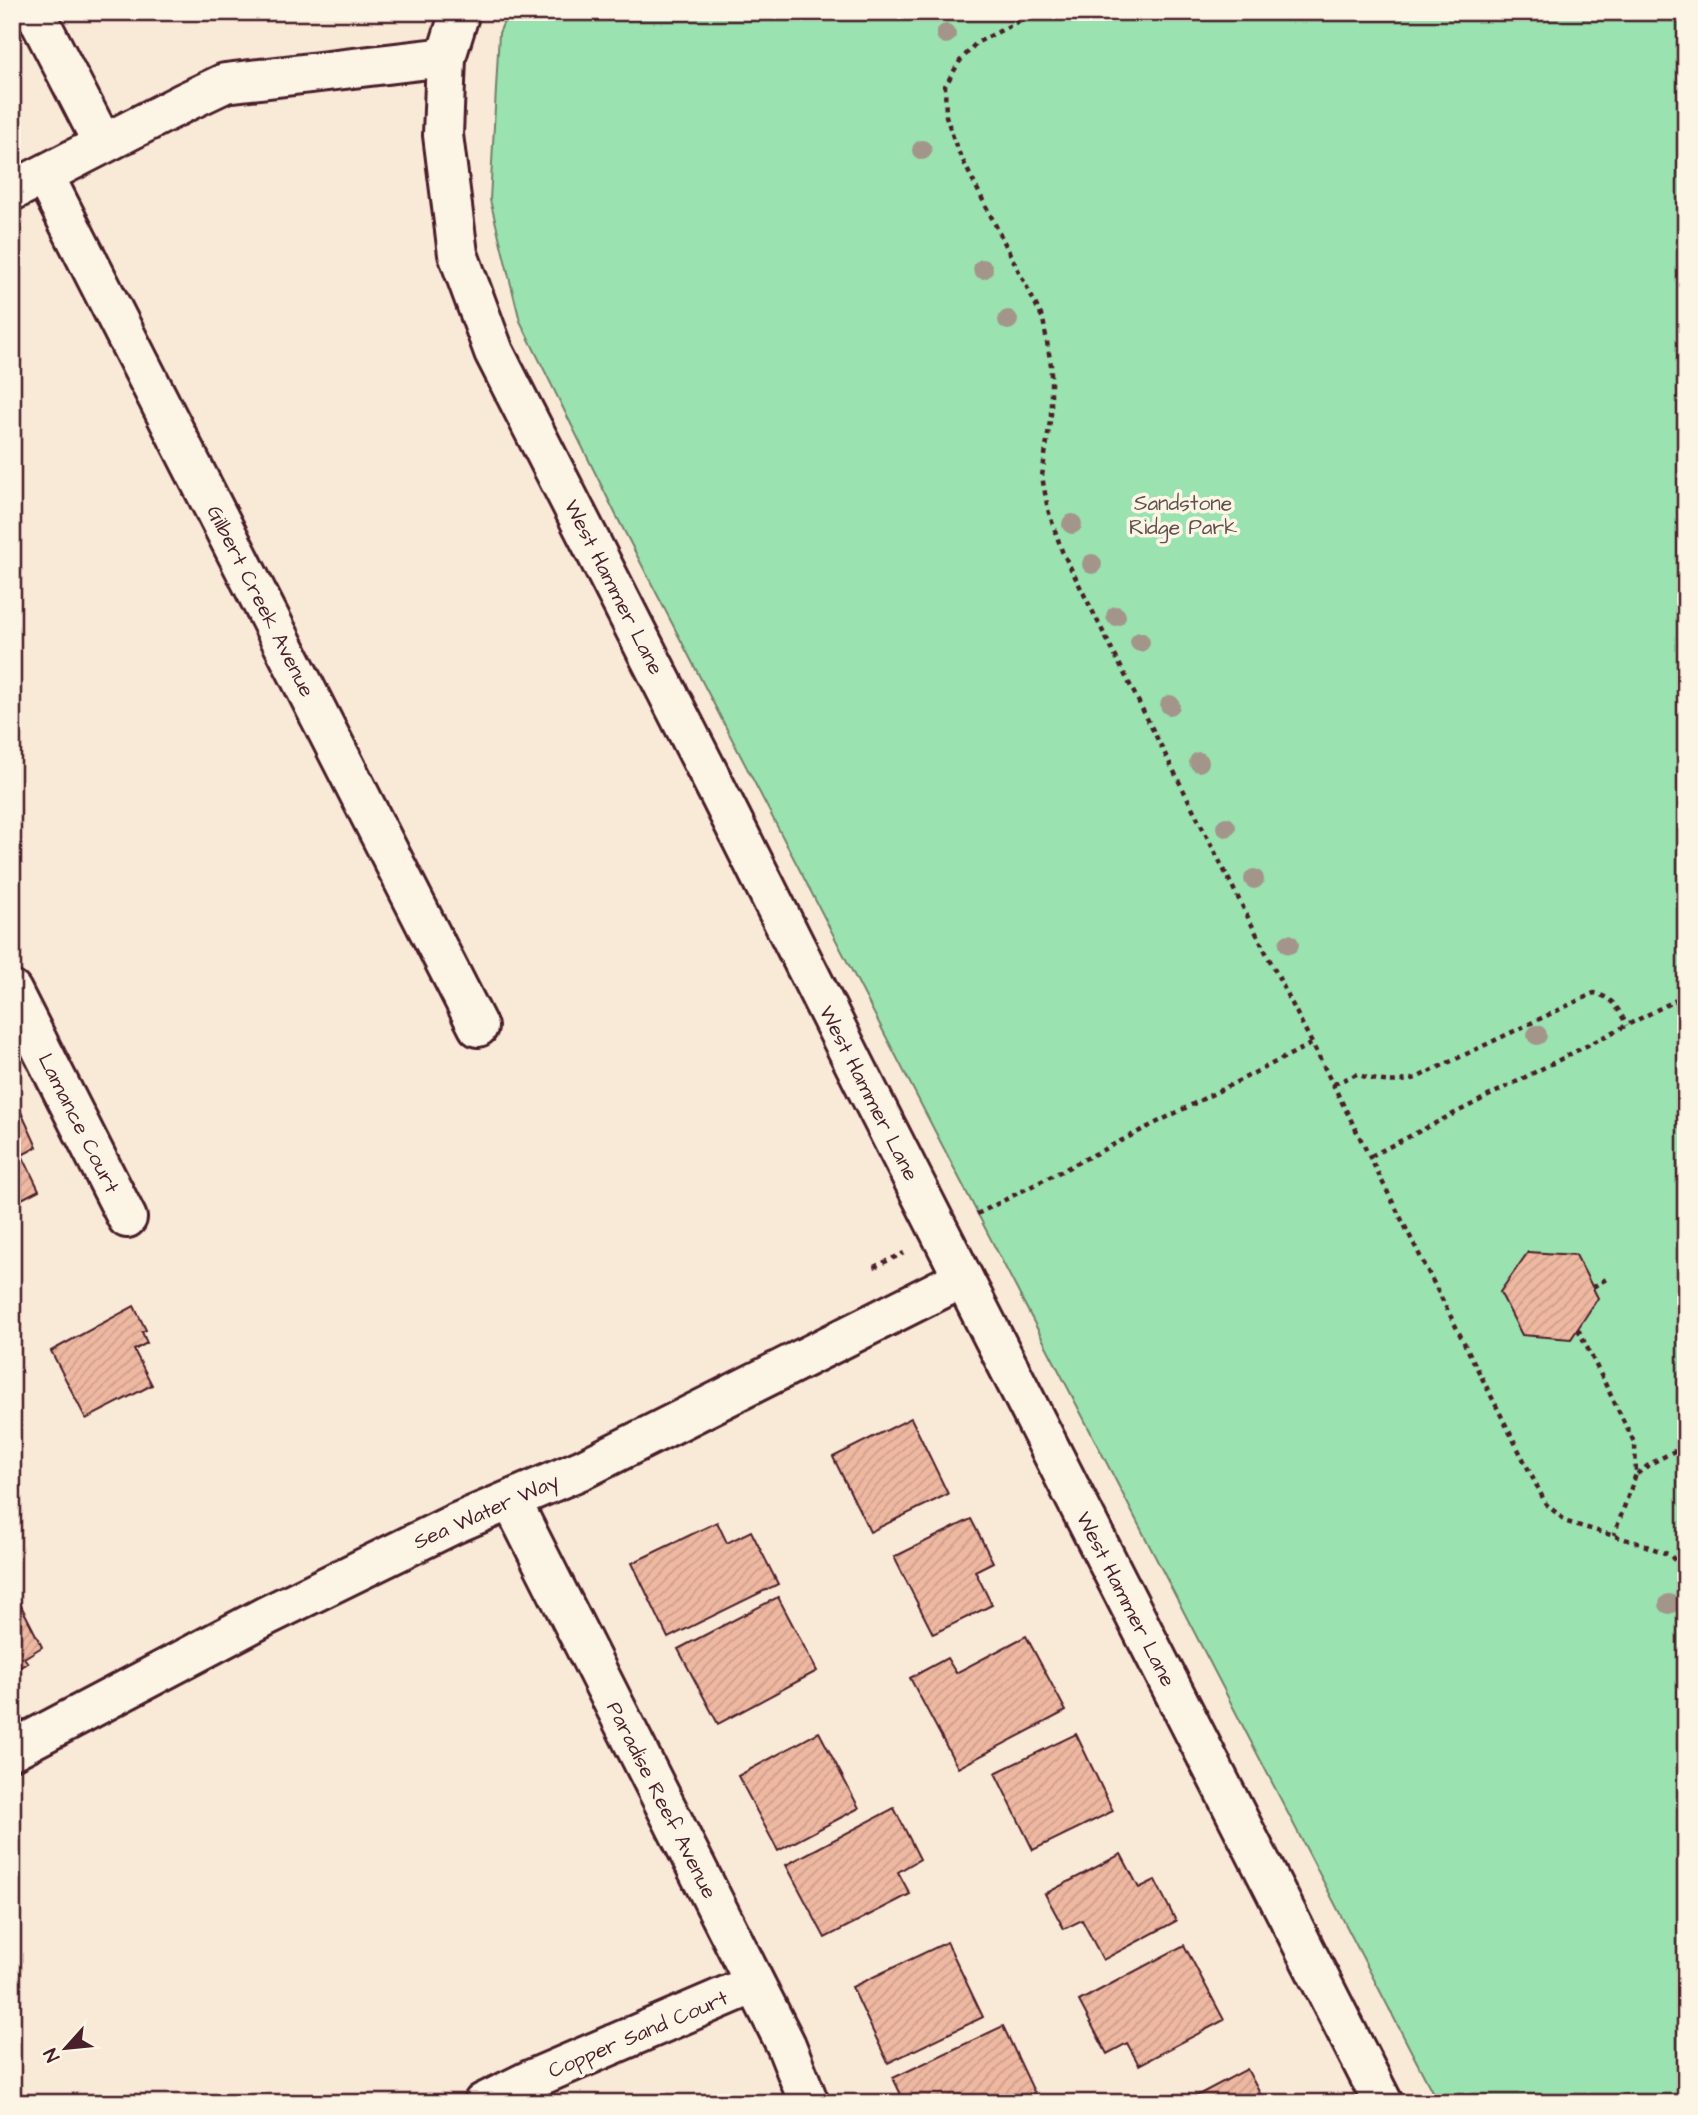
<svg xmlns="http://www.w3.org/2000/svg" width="1698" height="2115" font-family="'Architects Daughter',sans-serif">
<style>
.green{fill:#9ae2af;stroke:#72806d;stroke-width:2}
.building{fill:url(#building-hatch);stroke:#4a1f2b;stroke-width:2}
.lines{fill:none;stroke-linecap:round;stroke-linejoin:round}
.street-casing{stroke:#4a1f2b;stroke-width:44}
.secondary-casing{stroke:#4a1f2b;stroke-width:44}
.path{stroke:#4a1f2b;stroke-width:4.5;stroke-dasharray:5 5;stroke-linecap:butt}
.street{stroke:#fcf5e5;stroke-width:38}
.secondary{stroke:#fcf5e5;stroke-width:38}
.tree{fill:#a4958b}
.labels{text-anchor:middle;stroke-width:7;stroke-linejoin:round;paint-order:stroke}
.park-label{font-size:21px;fill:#5e504c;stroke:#fcf5e5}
.street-label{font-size:21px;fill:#4a1f2b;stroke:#fcf5e5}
</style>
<defs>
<pattern id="building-hatch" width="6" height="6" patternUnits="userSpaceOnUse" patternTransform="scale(1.75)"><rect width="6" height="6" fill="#eeb8a1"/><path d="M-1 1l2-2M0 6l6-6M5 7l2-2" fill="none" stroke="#ce9e8b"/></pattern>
</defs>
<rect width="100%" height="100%" fill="#f9e9d7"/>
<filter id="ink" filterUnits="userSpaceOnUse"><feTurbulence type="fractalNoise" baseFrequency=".0143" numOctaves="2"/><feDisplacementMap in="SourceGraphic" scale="14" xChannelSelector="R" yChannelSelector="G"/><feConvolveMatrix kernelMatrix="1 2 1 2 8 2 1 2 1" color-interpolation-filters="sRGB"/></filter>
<g filter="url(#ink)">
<path class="green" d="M 508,12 L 1686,12 L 1686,2103 L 1438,2103 L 616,515 L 520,321 L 490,200 L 499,33 Z"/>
<path class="building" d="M 21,1112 L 37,1147 L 22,1155 L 39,1190 L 12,1204 L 12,1116 Z
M 1528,1252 L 1576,1255 L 1598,1298 L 1571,1339 L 1522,1335 L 1500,1292 Z
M 134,1306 L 146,1330 L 142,1332 L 147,1343 L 134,1350 L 152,1385 L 86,1419 L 51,1351 Z
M 911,1418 L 948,1494 L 870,1532 L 833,1457 Z
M 971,1519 L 993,1562 L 975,1571 L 992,1605 L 933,1634 L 894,1557 Z
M 717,1522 L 727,1543 L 751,1531 L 778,1584 L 668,1638 L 632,1563 Z
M 12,1588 L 42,1647 L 24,1658 L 28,1663 L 12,1671 Z
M 778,1597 L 817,1671 L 718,1724 L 678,1649 Z
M 1026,1636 L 1066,1711 L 958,1768 L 910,1678 L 947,1658 L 956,1673 Z
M 819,1732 L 859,1808 L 778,1851 L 738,1776 Z
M 1076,1734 L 1113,1811 L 1033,1850 L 995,1773 Z
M 894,1808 L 920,1859 L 898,1872 L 910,1894 L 825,1938 L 786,1865 Z
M 1121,1854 L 1139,1888 L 1155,1880 L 1176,1921 L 1103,1960 L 1082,1920 L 1064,1929 L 1045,1894 Z
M 947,1942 L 983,2017 L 888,2063 L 852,1987 Z
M 1184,1945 L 1224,2020 L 1139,2065 L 1127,2043 L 1107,2054 L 1079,2001 Z
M 1003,2026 L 1038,2100 L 1033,2103 L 905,2103 L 893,2078 Z
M 1247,2069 L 1265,2103 L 1183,2103 Z"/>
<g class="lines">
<defs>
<path id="street" d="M 35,12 L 103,144
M 44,175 L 478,1027
M 12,191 L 185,102 L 225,83 L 446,57
M 12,991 L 127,1218
M 511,1500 L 786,2045 L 809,2103
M 12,1750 L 266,1616 L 454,1524 L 583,1469 L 963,1278
M 483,2103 L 530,2080 L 754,1984"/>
<path id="secondary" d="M 460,12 L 446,57 L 443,135 L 458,254 L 494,352 L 716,788 L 868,1091 L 1383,2103"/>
</defs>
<use href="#street" class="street-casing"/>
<use href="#secondary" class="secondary-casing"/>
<path class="path" d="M 1037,12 L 976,43 L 960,61 L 945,86 L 946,116 L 957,149 L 1043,319 L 1051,365 L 1051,414 L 1042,476 L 1048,510 L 1062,551 L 1546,1504 L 1567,1522 L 1638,1543 L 1670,1555 L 1686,1573
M 1334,1084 L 1357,1074 C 1378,1082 1394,1084 1416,1078 L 1594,993 C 1614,998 1617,1008 1627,1025
M 1371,1156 L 1686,995
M 977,1214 L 1313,1043
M 874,1267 L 904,1253
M 1593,1287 L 1608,1278
M 1578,1329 L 1635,1444 L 1636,1474 L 1614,1535
M 1637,1474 L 1650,1464 L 1686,1445"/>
<use href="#street" class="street"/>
<use href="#secondary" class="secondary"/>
</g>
<g class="tree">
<circle cx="946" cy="34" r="10"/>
<circle cx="922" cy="150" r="10"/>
<circle cx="983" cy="269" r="10"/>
<circle cx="1008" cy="320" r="10"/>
<circle cx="1072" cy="524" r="10"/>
<circle cx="1092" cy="564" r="10"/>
<circle cx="1116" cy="616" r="10"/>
<circle cx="1140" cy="642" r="10"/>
<circle cx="1170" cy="705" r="10"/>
<circle cx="1199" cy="762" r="10"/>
<circle cx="1226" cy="827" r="10"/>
<circle cx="1254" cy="879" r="10"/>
<circle cx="1289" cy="944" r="10"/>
<circle cx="1537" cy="1035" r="10"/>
<circle cx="1669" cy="1604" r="10"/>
</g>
</g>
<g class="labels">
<g class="park-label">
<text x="1183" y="510">Sandstone<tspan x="1183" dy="24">Ridge Park</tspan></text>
</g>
<g class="street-label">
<text transform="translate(614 587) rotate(63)" y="7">West Hammer Lane</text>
<text transform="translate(261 601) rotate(63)" y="7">Gilbert Creek Avenue</text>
<text transform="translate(869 1093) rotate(63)" y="7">West Hammer Lane</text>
<text transform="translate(79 1123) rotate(63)" y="7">Lamance Court</text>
<text transform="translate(486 1511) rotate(-24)" y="7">Sea Water Way</text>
<text transform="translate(1126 1599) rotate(63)" y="7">West Hammer Lane</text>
<text transform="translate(662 1800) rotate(63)" y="7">Paradise Reef Avenue</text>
<text transform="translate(638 2034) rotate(-23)" y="7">Copper Sand Court</text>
</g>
</g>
<rect width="1698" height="2115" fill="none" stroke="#fcf5e5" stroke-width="42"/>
<rect x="21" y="21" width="1656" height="2073" fill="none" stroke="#4a1f2b" stroke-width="2.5" filter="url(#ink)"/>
<g transform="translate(66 2048) rotate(243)" stroke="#fcf5e5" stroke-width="5" paint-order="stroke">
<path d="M0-5L12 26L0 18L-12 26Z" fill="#4a1f2b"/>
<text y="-10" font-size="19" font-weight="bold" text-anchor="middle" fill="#4a1f2b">N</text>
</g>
</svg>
